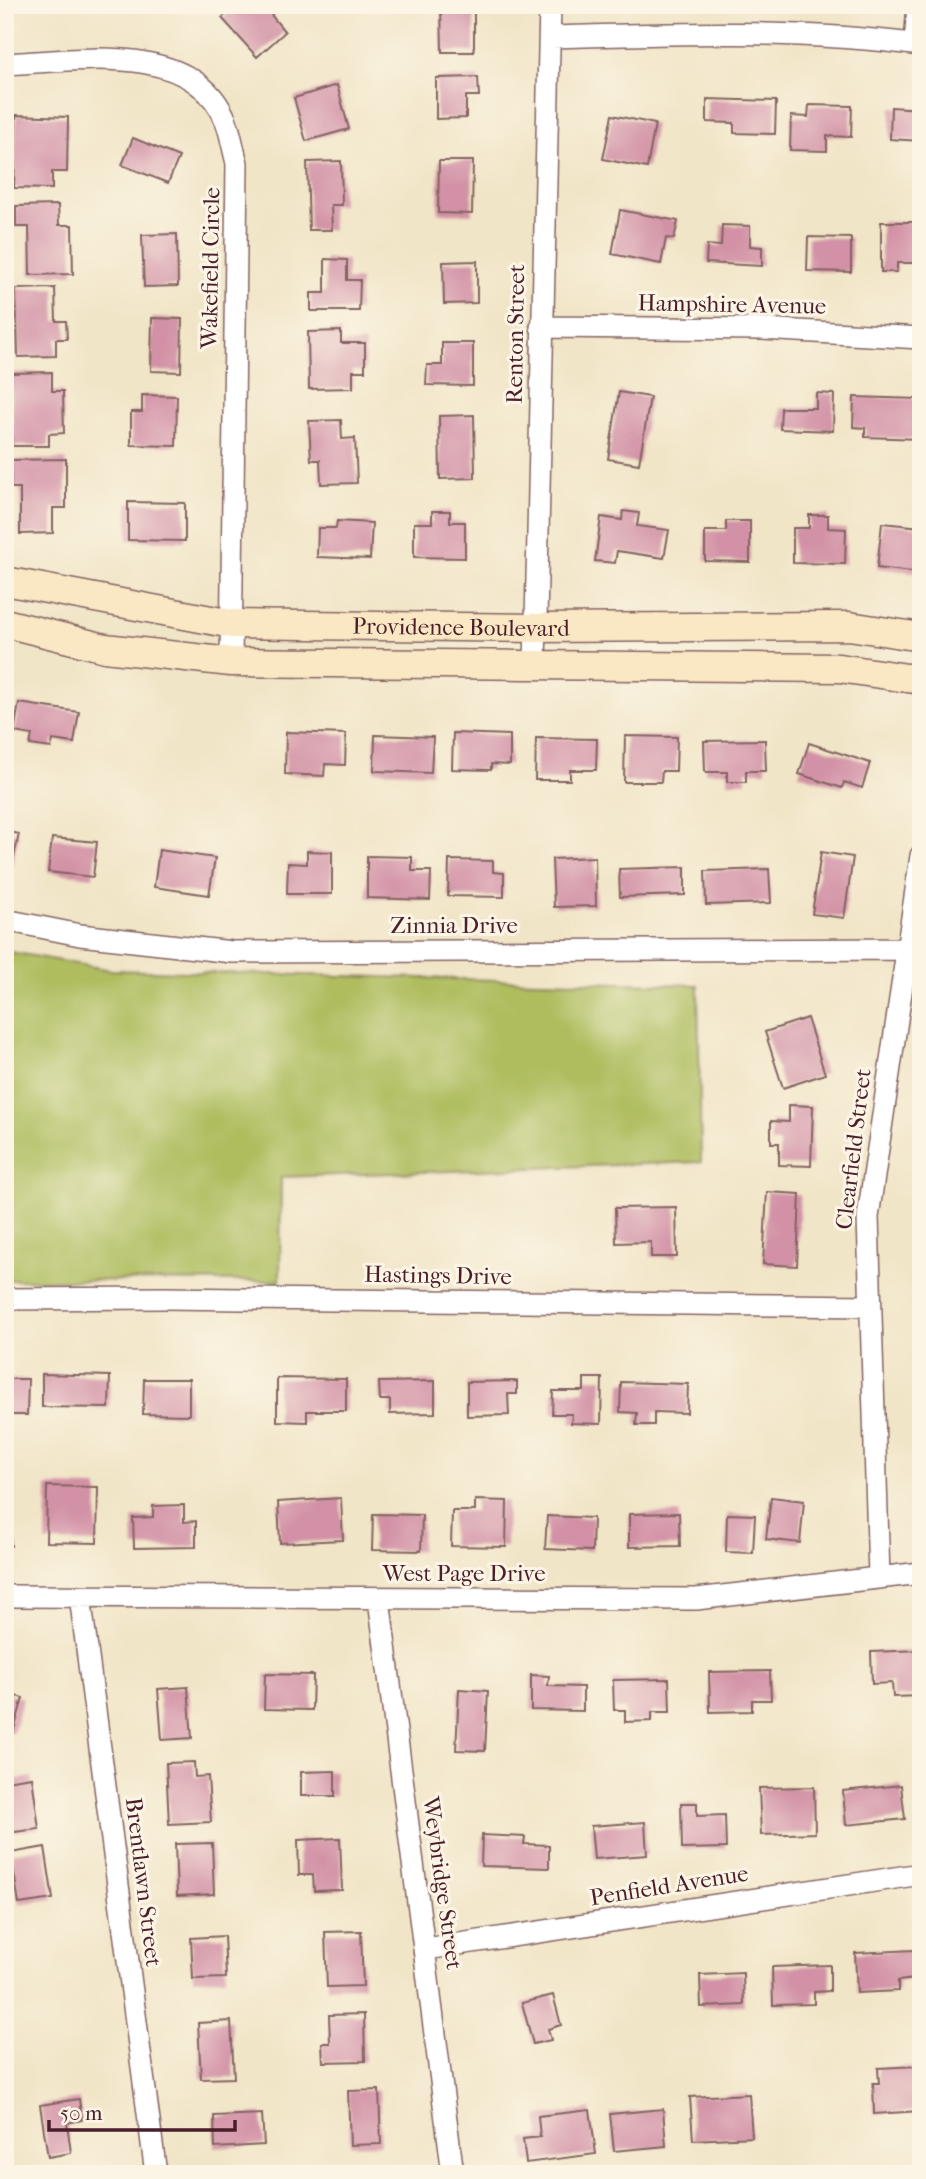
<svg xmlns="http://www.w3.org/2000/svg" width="926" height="2179" font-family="'IM FELL French Canon',serif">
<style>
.green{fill:#afbd5f;stroke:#7c6e45;stroke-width:2}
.building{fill:#d291a6}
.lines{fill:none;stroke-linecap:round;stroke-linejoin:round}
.street-casing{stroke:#846462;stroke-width:24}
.secondary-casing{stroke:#846462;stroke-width:31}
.street{stroke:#fff;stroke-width:21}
.secondary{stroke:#fae7c3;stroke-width:28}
.labels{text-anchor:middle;stroke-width:6;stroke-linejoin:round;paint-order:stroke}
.street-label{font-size:23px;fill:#4a1f2b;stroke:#fcf5e5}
</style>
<rect width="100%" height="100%" fill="#fcf5e5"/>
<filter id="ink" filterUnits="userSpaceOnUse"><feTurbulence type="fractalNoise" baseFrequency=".0143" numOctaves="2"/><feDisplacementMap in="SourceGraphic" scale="14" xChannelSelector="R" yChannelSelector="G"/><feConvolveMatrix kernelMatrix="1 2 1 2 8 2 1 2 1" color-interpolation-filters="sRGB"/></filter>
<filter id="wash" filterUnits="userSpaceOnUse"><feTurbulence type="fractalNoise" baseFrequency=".00686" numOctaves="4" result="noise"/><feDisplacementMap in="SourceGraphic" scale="28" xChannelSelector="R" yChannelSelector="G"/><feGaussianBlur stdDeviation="1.57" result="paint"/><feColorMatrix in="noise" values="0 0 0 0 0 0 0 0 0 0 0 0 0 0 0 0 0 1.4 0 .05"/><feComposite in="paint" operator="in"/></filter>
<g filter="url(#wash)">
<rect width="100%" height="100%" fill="#f1e5c7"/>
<path class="green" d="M 5,951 L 111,970 L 698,985 L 701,1162 L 281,1177 L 280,1281 L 5,1280 Z"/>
<g id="blocks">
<path class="building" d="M 235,5 L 275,5 L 278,8 L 271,15 L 285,32 L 257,57 L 222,18 Z
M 441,5 L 474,5 L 474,52 L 442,52 Z
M 478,77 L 479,96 L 466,96 L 466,118 L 436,119 L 436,78 Z
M 337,85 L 349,129 L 306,141 L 294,98 Z
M 707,99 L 776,101 L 775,134 L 734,133 L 734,123 L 707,122 Z
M 809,105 L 852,106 L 851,137 L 827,136 L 827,151 L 790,150 L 791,116 L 808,117 Z
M 891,107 L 921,109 L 921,141 L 890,139 Z
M 16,115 L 68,117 L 67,172 L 52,172 L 52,189 L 14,188 Z
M 612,115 L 655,124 L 647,168 L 603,159 Z
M 133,138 L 179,157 L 168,183 L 122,165 Z
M 341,161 L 342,205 L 331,205 L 332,230 L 309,230 L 307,162 Z
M 439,161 L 473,161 L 472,214 L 438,213 Z
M 58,205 L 59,225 L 72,225 L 73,274 L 30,275 L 29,227 L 16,227 L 16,206 Z
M 620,210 L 678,221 L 674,239 L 666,238 L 661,264 L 612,254 Z
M 881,222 L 915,222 L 915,239 L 921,239 L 921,263 L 897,263 L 897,272 L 881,272 Z
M 722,225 L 750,226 L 750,246 L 762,247 L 762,266 L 706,263 L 707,245 L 721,246 Z
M 177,234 L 178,286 L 144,287 L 142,235 Z
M 808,237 L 851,238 L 851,272 L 807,271 Z
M 325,259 L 347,260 L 347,280 L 360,280 L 359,311 L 311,311 L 311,293 L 325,293 Z
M 477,261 L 477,303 L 444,304 L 443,262 Z
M 55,288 L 56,321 L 66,321 L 67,339 L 56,339 L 56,356 L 18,357 L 16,289 Z
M 152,318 L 182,319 L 181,372 L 151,371 Z
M 341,331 L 341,343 L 365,343 L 365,371 L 353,371 L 353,388 L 309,389 L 308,332 Z
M 442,343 L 473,343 L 473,386 L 426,385 L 427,365 L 442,365 Z
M 52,372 L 52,391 L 63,391 L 64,433 L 49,434 L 49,446 L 12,446 L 11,373 Z
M 619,392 L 650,397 L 639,464 L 608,459 Z
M 816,393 L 834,394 L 833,431 L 780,429 L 781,408 L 816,408 Z
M 142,395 L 177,396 L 176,446 L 131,445 L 131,412 L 142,412 Z
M 854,397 L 920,399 L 919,439 L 865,437 L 865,428 L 853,427 Z
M 474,415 L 475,478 L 440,479 L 439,416 Z
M 341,420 L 342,439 L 355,438 L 357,483 L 321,484 L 320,460 L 311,460 L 309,421 Z
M 66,459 L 66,508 L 53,508 L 53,533 L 20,534 L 20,488 L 11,488 L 11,460 Z
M 128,502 L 185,503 L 185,541 L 128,540 Z
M 432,511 L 450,511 L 450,522 L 465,522 L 465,558 L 414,557 L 414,523 L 432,523 Z
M 623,511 L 639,513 L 637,526 L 669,530 L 664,558 L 617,551 L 615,563 L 595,561 L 601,517 L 622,520 Z
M 809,515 L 828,515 L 828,528 L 846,529 L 845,564 L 793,563 L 793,528 L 809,528 Z
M 337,521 L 372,523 L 370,559 L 317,557 L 318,528 L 336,528 Z
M 726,521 L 750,521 L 750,562 L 705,561 L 705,531 L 726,531 Z
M 882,523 L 921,527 L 921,573 L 877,568 Z
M 19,703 L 79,712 L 74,743 L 53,740 L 51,748 L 30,745 L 32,735 L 14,732 Z
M 286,732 L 346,734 L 345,765 L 325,764 L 324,776 L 285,774 Z
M 453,733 L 510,735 L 510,765 L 491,764 L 491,770 L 452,769 Z
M 375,735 L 433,737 L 431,773 L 374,771 Z
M 625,736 L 677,737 L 676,771 L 662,771 L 661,782 L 624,782 Z
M 536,738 L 597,739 L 596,770 L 570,770 L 570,780 L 535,780 Z
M 765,740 L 766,771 L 746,771 L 746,782 L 727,782 L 727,772 L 705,772 L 704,741 Z
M 809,743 L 870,763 L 862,788 L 844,782 L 842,788 L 799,774 Z
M 5,831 L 19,834 L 12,866 L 5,865 Z
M 52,838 L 97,842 L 93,877 L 48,872 Z
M 159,850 L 215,858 L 209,895 L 154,887 Z
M 307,851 L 332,852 L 332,894 L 287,894 L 288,863 L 307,864 Z
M 821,852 L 853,857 L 844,918 L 812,914 Z
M 367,856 L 412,857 L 412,871 L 431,871 L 430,900 L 367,898 Z
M 595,857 L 596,906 L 554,907 L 552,859 Z
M 449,860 L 493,861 L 493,872 L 504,873 L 504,897 L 448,896 Z
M 685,867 L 685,895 L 620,897 L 619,869 Z
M 769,869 L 771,903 L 706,905 L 705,871 Z
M 807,1018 L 825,1074 L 783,1088 L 765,1032 Z
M 789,1105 L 813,1106 L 811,1166 L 779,1165 L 779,1143 L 771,1143 L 771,1121 L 789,1122 Z
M 767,1192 L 800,1194 L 797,1266 L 763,1264 Z
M 676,1207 L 677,1257 L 651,1257 L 651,1242 L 616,1243 L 615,1208 Z
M 42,1374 L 110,1376 L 109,1408 L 42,1407 Z
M 277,1378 L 346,1379 L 346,1411 L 307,1411 L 307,1422 L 277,1421 Z
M 584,1378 L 602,1378 L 601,1424 L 571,1423 L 572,1414 L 552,1414 L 553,1391 L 584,1391 Z
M 5,1379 L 28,1379 L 27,1415 L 5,1415 Z
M 144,1379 L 189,1379 L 189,1415 L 143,1414 Z
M 435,1381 L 435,1413 L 390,1414 L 390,1400 L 380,1400 L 379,1382 Z
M 517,1381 L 517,1394 L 508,1394 L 509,1415 L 467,1416 L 467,1382 Z
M 621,1382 L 688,1384 L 687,1413 L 654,1412 L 654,1425 L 636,1425 L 637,1413 L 620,1412 Z
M 47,1486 L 98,1487 L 97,1543 L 46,1542 Z
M 771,1497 L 804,1501 L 800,1543 L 766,1539 Z
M 341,1498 L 343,1540 L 280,1543 L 278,1502 Z
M 475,1500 L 507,1501 L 506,1547 L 451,1546 L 452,1511 L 475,1511 Z
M 184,1505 L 184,1522 L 196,1521 L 196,1547 L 134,1548 L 133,1518 L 153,1517 L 153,1506 Z
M 5,1509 L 9,1509 L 11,1546 L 5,1546 Z
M 679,1513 L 680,1546 L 629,1547 L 629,1514 Z
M 373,1514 L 422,1515 L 421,1551 L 372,1550 Z
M 727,1514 L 755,1515 L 753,1553 L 726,1552 Z
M 547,1516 L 593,1518 L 592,1551 L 545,1549 Z
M 921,1650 L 919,1696 L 893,1697 L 892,1683 L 872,1684 L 871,1652 Z
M 770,1671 L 771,1700 L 752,1700 L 752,1711 L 710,1712 L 709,1672 Z
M 265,1674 L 313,1675 L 312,1710 L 264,1709 Z
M 531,1675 L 549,1676 L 548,1686 L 583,1687 L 583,1711 L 531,1710 Z
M 669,1679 L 670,1712 L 652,1712 L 652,1721 L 625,1722 L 625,1710 L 614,1710 L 613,1680 Z
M 188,1687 L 192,1738 L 162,1740 L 158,1689 Z
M 459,1689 L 488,1691 L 485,1751 L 456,1750 Z
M 5,1693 L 23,1698 L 13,1733 L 5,1731 Z
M 194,1762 L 195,1777 L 208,1776 L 211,1822 L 169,1824 L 166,1763 Z
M 335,1771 L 335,1796 L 301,1796 L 301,1772 Z
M 32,1777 L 39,1829 L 6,1833 L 5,1781 Z
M 901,1785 L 905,1819 L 846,1825 L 843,1791 Z
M 814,1787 L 815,1833 L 761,1835 L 759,1788 Z
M 681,1803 L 697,1803 L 697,1816 L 725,1815 L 726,1848 L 682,1849 Z
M 645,1822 L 647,1855 L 594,1859 L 591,1826 Z
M 482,1835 L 525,1837 L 524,1844 L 549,1845 L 549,1868 L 481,1866 Z
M 340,1838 L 342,1890 L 314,1891 L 313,1875 L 299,1875 L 298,1840 Z
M 212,1843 L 214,1894 L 177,1896 L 175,1844 Z
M 45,1847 L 53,1899 L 19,1904 L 11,1853 Z
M 361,1931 L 363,1986 L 327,1987 L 325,1932 Z
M 224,1936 L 226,1978 L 193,1979 L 191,1938 Z
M 914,1950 L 915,1979 L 898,1981 L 898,1991 L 857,1993 L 855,1953 Z
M 830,1965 L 830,1991 L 814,1992 L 814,2004 L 773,2005 L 772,1967 Z
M 743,1973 L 744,2005 L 701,2007 L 700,1975 Z
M 553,1995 L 561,2025 L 548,2029 L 551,2040 L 533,2044 L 522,2003 Z
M 364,2014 L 365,2061 L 323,2062 L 322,2043 L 330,2043 L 329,2015 Z
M 231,2021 L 234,2078 L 201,2079 L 198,2023 Z
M 918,2066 L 921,2111 L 874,2114 L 873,2083 L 879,2083 L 878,2068 Z
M 379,2090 L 381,2144 L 350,2145 L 348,2091 Z
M 749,2094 L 752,2137 L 693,2140 L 690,2097 Z
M 79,2099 L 82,2120 L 67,2123 L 71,2153 L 48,2157 L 40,2105 Z
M 663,2109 L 666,2146 L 614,2151 L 610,2114 Z
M 590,2110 L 596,2154 L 526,2163 L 523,2139 L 540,2137 L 538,2116 Z
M 262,2114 L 264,2145 L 215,2148 L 214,2116 Z"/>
</g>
</g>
<g filter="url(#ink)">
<use href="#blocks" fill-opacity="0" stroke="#846462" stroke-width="2"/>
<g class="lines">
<defs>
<path id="street" d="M 551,37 C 674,33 798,29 921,45
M 915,44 L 918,5
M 5,64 C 74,61 194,39 226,121 C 231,134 233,149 237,163 L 231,662
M 541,327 L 762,329 L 921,338
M 535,665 L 550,5
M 5,920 L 80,935 L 232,952 L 905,949
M 5,1299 L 163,1298 L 870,1306
M 879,1577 L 868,1217 L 921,856
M 5,1596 L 696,1599 L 921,1573
M 80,1596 L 156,2174
M 379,1599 L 453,2174
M 426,1949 L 921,1874"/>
<g id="secondary">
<path id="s1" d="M 5,581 L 232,624 L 536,628 L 849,626 L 921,637"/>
<path d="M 5,623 L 105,648 L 231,662 L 839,668 L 921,680"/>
</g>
</defs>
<use href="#street" class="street-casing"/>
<use href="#secondary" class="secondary-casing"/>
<use href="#street" class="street"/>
<use href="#secondary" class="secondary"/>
</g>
</g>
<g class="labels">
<g class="street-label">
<text transform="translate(210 268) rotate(-89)" y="8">Wakefield Circle</text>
<text transform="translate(732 304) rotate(1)" y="8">Hampshire Avenue</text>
<text transform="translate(515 334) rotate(-89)" y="8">Renton Street</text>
<text dy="8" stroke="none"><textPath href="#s1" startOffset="460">Providence Boulevard</textPath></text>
<text x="454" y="933">Zinnia Drive</text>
<text transform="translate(853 1149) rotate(-83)" y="8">Clearfield Street</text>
<text transform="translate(438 1275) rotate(1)" y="8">Hastings Drive</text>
<text x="464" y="1581">West Page Drive</text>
<text transform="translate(144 1882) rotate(83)" y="8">Brentlawn Street</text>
<text transform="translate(443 1883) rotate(82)" y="8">Weybridge Street</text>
<text transform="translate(669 1885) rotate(-9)" y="8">Penfield Avenue</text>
</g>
</g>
<rect width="926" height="2179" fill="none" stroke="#fcf5e5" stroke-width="28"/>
<path d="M49 2120v10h186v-10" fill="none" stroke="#4a1f2b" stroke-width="3.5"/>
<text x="60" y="2120" font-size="21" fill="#4a1f2b" stroke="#fcf5e5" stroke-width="5" paint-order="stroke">50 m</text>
</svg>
